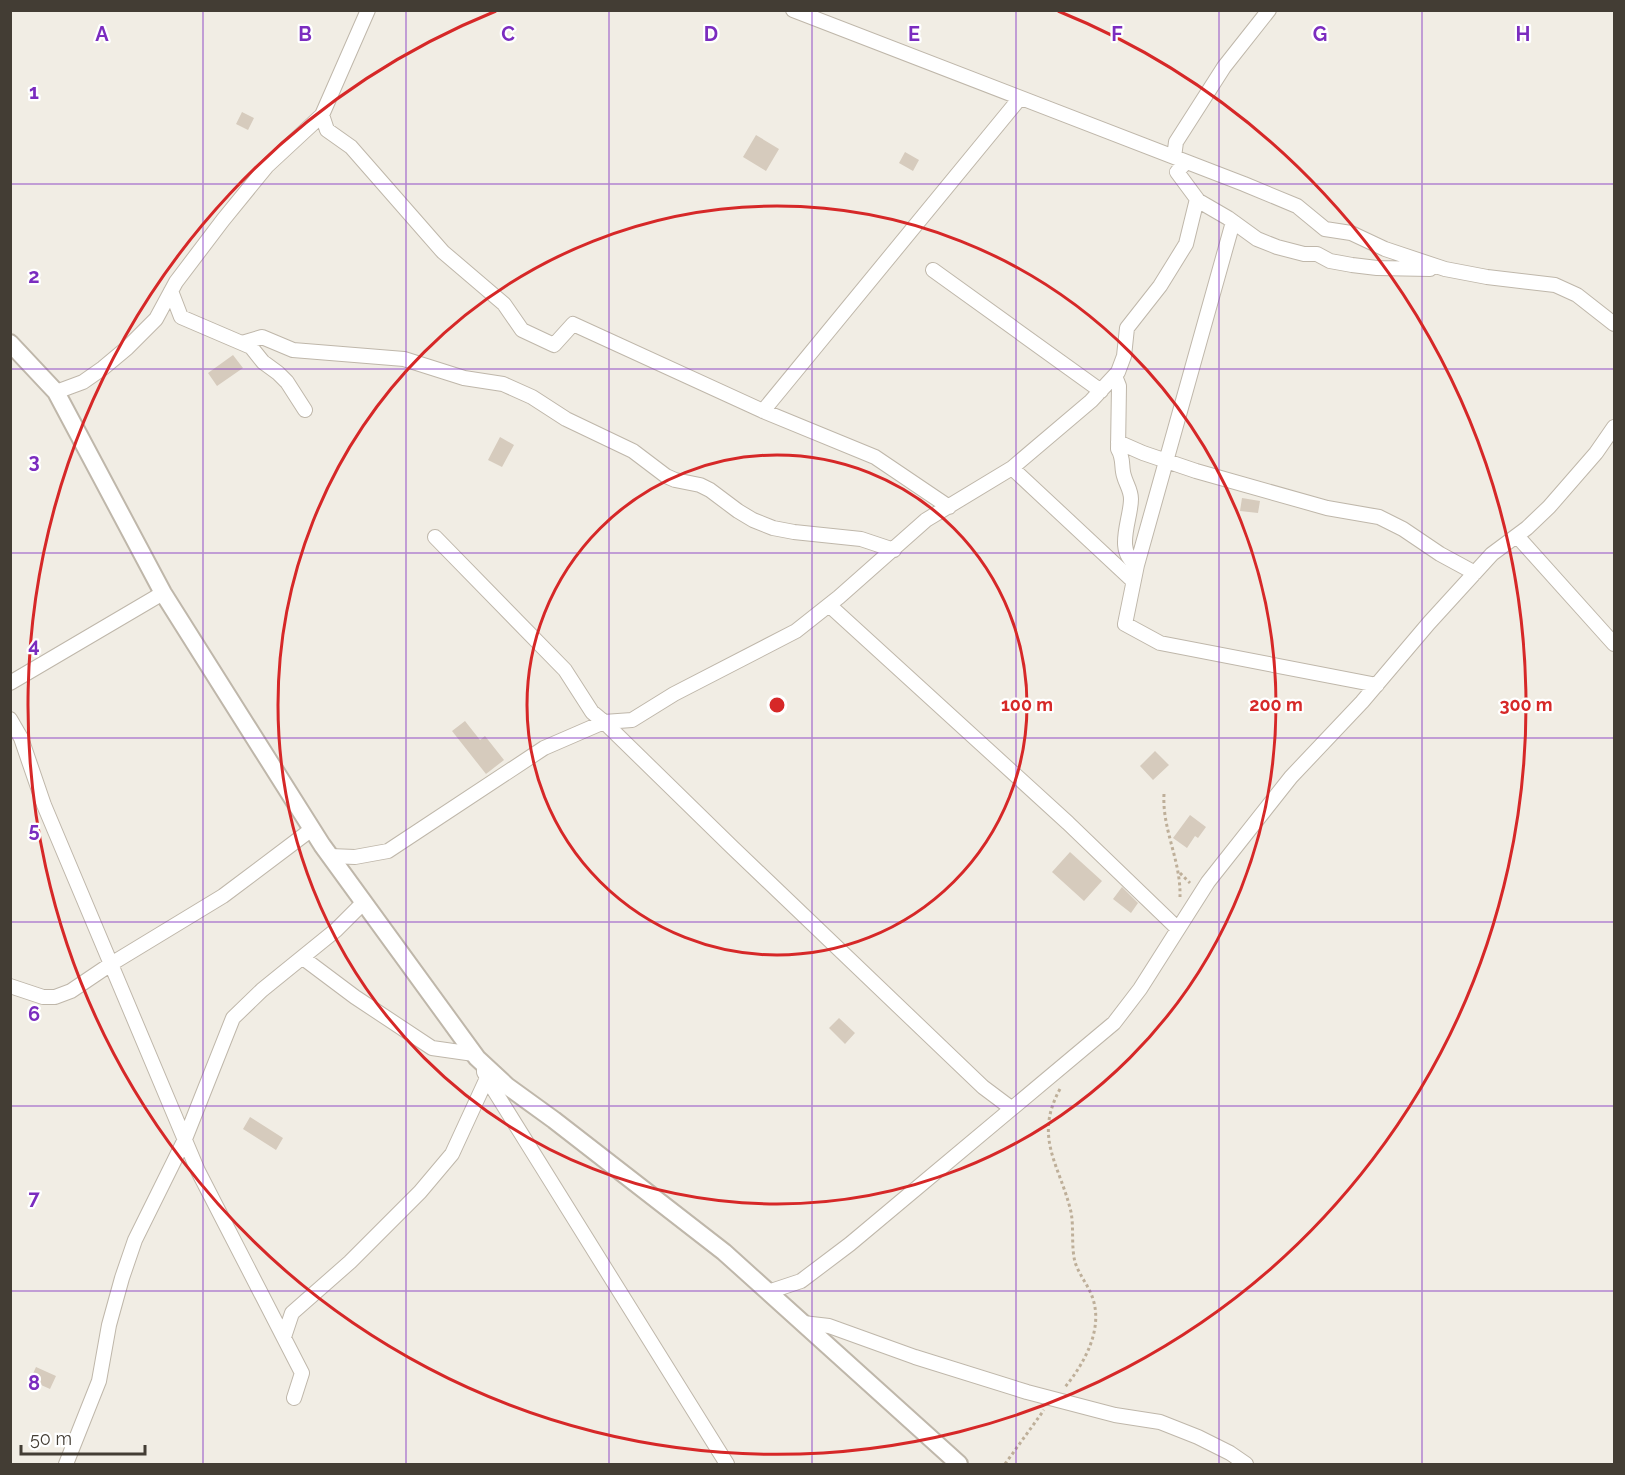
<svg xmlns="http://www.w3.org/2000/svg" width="1625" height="1475" font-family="Raleway,sans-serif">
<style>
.building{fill:#d6cbbd}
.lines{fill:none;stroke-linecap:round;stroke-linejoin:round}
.minor-casing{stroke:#bfb7aa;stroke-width:16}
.tertiary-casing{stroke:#bfb7aa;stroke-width:20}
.path{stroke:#beaf99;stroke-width:3;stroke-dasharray:3 3;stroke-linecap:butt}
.minor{stroke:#fff;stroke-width:14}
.tertiary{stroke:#fff;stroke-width:16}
.grid{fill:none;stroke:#7b2cbf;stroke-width:1.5;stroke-opacity:0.55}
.ring{fill:none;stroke:#d62828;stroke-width:3}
.grid-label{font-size:20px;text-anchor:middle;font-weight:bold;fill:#7b2cbf;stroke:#fff;stroke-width:4.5;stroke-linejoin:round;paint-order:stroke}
.centre{fill:#d62828;stroke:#fff;stroke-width:3}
.ring-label{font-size:18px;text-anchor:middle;font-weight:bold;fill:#d62828;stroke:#fff;stroke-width:4.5;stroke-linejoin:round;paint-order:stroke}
</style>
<rect width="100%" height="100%" fill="#f1ede4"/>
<path class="building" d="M 242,112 L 254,118 L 248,130 L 236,124 Z
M 756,135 L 779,149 L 766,171 L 743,157 Z
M 905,152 L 919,160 L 913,171 L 899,163 Z
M 233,355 L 243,368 L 217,386 L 208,373 Z
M 500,437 L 514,445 L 502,467 L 488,460 Z
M 1242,498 L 1260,501 L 1258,513 L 1240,511 Z
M 465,721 L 480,740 L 485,736 L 504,760 L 486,774 L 452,731 Z
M 1155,751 L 1169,765 L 1153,780 L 1140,766 Z
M 1190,815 L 1206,827 L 1198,838 L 1195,836 L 1187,848 L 1173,838 Z
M 1070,852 L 1102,881 L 1084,901 L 1052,872 Z
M 1122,887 L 1138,903 L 1131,913 L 1113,899 Z
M 839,1018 L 855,1033 L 845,1044 L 829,1028 Z
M 250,1117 L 283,1138 L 276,1150 L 243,1129 Z
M 36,1367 L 56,1376 L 50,1389 L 30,1380 Z"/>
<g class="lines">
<defs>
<path id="minor" d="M 793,10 L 1244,184 L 1297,206 L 1325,229 L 1351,233 L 1385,249 L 1445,269 L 1487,277 L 1555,285 L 1577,295 L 1614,324
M 322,115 L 327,130 L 351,147 L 443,252 L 504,304 L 522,330 L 554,345 L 573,324 L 763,411 L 875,457 L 949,507
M 1174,157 L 1176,142 L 1224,67 L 1269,10
M 1197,200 L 1228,218 L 1257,239 L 1277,247 L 1304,254 L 1317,254 L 1330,261 L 1352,265 L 1377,268 L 1430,269
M 1233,222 L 1137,565 L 1125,624 L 1160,643 L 1377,685
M 933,270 L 1101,391
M 171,291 L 181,317 L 251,347 L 263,362 L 278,373 L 287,382 L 305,410
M 242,343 L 262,337 L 293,350 L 404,359 L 464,378 L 503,384 L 532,397 L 566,419 L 633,451 L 666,476 L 675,480 L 700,485 L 710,490 L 738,511 L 753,520 L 773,528 L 794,532 L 861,539 L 894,550
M 1115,376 L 1119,386 L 1118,449 C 1124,458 1121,467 1124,476 C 1126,484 1131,490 1131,499 C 1131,520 1114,551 1137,565
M 56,392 L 83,382 L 103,368 L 127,348 L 156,319 L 176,282 L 223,220 L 267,166 L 322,115 L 368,10
M 763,411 L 1020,98
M 1118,442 L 1143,453 L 1196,471 L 1327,508 L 1379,517 L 1403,529 L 1440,554 L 1475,573
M 1012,468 L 1133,581
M 1517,536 L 1614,644
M 435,537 L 565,670 L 592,712 L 604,722 L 732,847 L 983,1087 L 1011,1108
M 829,605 L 1068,823 L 1178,929
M 10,683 L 163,593
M 10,719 L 21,738 L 44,805 L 198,1171 L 302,1373 L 294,1398
M 330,856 L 355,857 L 388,851 L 544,748 L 604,722 L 632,720 L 674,694 L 796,631 L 839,597 L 926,520 L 1012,468 L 1091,401 L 1118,372 L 1124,356 L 1127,328 L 1160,286 L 1186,244 L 1197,199 L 1177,172 L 1186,162
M 303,958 L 355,997 L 432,1048 L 474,1054
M 10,986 L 43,997 L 55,997 L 71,991 L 111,964 L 223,896 L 312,829
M 484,1064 L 484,1072 L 494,1090 L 727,1464
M 768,1292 L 801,1281 L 850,1244 L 1114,1023 L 1140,989 L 1208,882 L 1291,777 L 1362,702 L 1429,623 L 1492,554 L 1527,528 L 1549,507 L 1596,453 L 1614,427
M 803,1323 L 829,1326 L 915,1357 L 1027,1392 L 1115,1415 L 1160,1422 L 1198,1437 L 1230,1453 L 1246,1464
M 284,1337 L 292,1313 L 350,1262 L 420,1192 L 452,1154 L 487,1078
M 66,1464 L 99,1381 L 109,1325 L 122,1278 L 135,1240 L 185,1139 L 233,1018 L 262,990 L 336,930 L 364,902"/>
<path id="tertiary" d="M 10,343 L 56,392 L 163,593 L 322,845 L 477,1058 L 507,1086 L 554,1120 L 724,1252 L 959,1464"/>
</defs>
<use href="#minor" class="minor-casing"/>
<use href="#tertiary" class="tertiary-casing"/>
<path class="path" d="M 1164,794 C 1162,830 1181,860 1180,897
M 1180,873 L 1190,883
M 1060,1089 C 1033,1138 1060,1165 1071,1212 C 1074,1228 1071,1246 1075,1262 C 1079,1275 1089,1286 1093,1299 C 1103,1330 1084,1364 1065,1387
M 1005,1464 L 1044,1410"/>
<use href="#minor" class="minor"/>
<use href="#tertiary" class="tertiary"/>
</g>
<path class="grid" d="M 203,10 L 203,1464M 406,10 L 406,1464M 609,10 L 609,1464M 812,10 L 812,1464M 1016,10 L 1016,1464M 1219,10 L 1219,1464M 1422,10 L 1422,1464M 10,184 L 1614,184M 10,369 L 1614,369M 10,553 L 1614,553M 10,738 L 1614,738M 10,922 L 1614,922M 10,1106 L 1614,1106M 10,1291 L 1614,1291"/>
<g class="ring">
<circle cx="777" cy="705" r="250"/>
<circle cx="777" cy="705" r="499"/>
<path d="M1058 11A749 749 0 1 1 496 11"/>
</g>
<g class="grid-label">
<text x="102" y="41">A</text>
<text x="305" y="41">B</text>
<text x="508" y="41">C</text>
<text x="711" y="41">D</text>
<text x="914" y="41">E</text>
<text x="1117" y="41">F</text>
<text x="1320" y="41">G</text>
<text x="1523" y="41">H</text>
<text x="34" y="99">1</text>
<text x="34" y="283">2</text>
<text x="34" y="468">3</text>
<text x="34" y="652">4</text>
<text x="34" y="837">5</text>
<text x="34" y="1021">6</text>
<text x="34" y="1205">7</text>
<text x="34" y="1390">8</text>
</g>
<circle cx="777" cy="705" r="9" class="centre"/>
<g class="ring-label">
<text x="1027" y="711">100 m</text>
<text x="1276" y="711">200 m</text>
<text x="1526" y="711">300 m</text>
</g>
<rect width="1625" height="1475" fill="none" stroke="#433d34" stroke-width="24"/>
<path d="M21 1445v9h124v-9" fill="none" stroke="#433d34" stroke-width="3"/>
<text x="30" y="1445" font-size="18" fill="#433d34" stroke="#ffffff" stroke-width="4.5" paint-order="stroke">50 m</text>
</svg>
